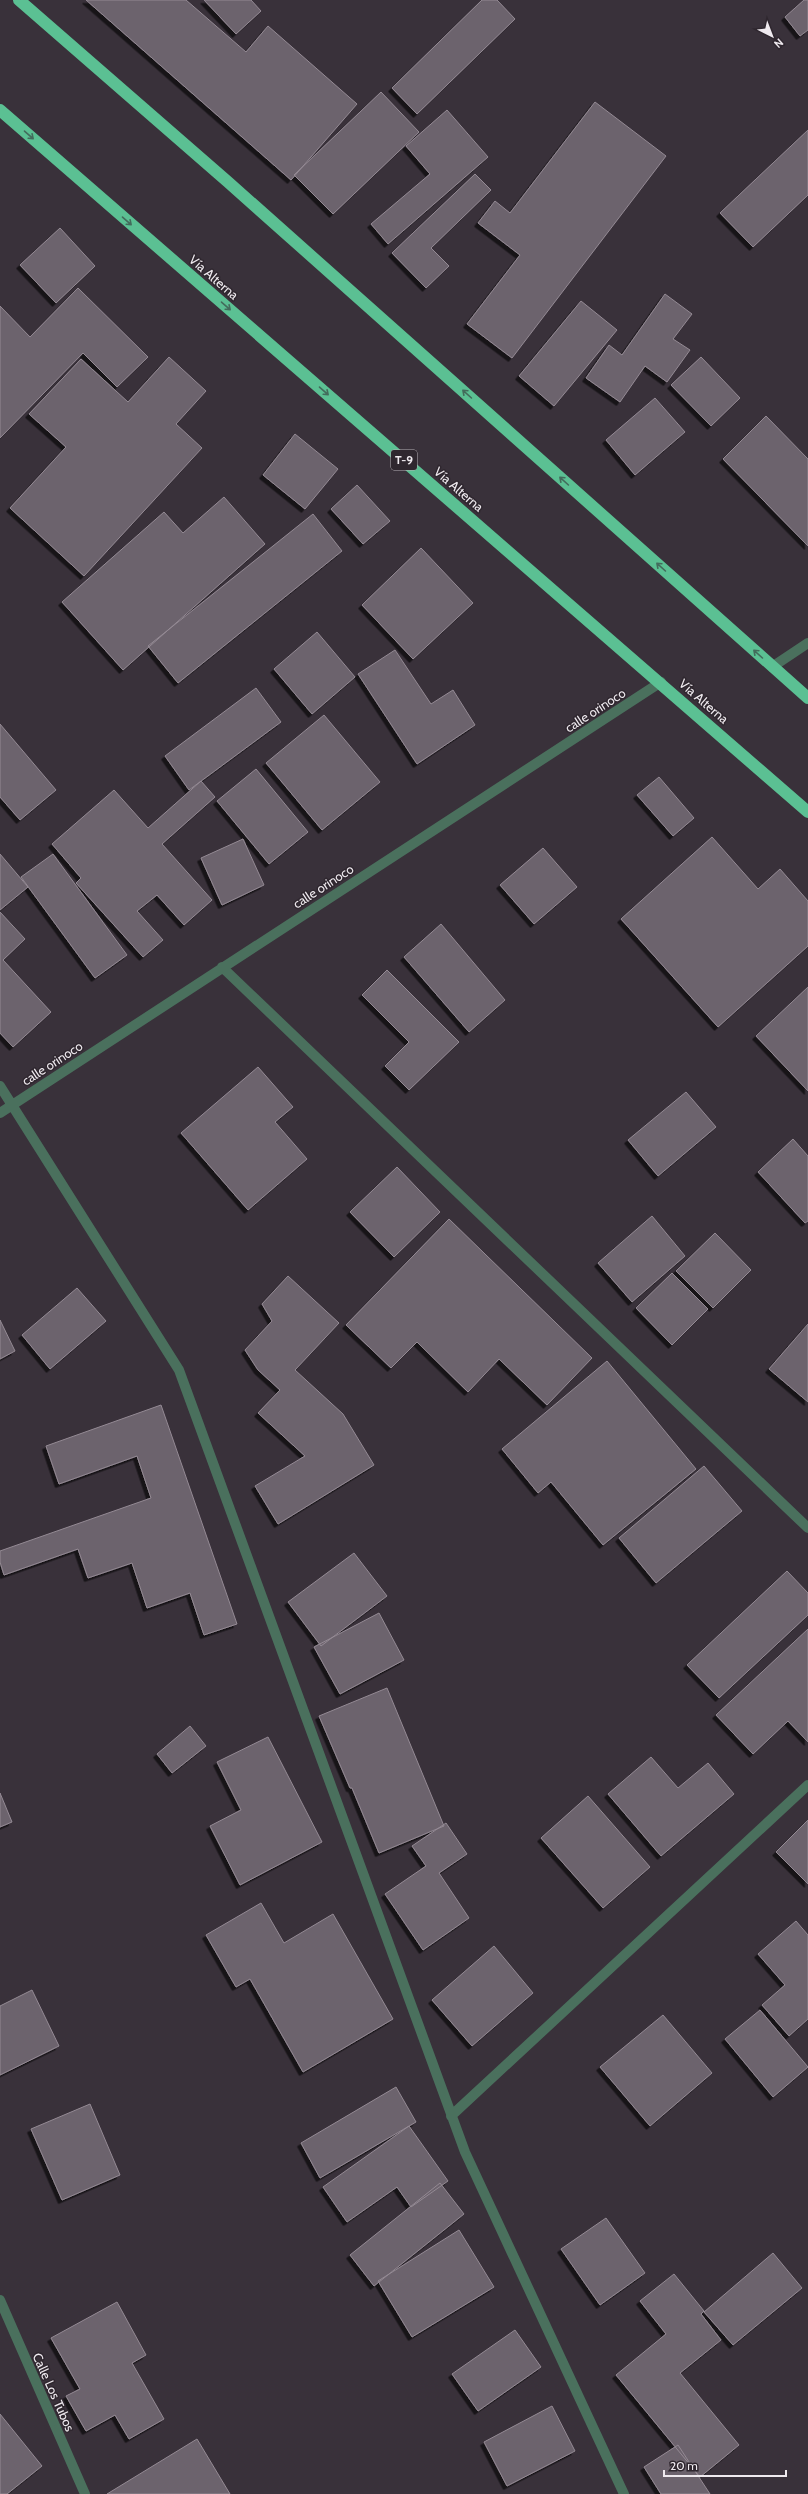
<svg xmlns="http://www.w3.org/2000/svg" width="808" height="2494" font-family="Cabin,sans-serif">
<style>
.building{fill:#6c636d;stroke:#948a94;filter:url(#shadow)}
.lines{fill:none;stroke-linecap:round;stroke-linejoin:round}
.street{stroke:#4a705d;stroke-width:10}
.highway{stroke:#5bc093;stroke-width:12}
.oneway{stroke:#436c5c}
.labels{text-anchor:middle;stroke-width:3;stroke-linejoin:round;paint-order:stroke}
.shield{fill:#2f272f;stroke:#b5b0b5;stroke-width:1}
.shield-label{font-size:12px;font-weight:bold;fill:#efeaef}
.street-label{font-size:13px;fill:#efeaef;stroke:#2f272f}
</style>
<defs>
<filter id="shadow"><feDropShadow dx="-3.5" dy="3.5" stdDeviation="0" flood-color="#0009"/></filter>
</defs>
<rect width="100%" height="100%" fill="#39313a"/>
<path class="building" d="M 86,0 L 186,0 L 246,52 L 268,26 L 357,104 L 291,180 Z
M 204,0 L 251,0 L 261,11 L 236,34 Z
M 482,0 L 497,0 L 515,19 L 417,114 L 392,88 Z
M 804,0 L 808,0 L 808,30 L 800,36 L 785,17 Z
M 381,92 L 419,132 L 333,214 L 294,175 Z
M 595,102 L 666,156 L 512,358 L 467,324 L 520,255 L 478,223 L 495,201 L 510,213 Z
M 447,110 L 488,157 L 388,244 L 371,224 L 430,174 L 406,146 Z
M 808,130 L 808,195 L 753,247 L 720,213 Z
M 475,174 L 491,190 L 431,248 L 449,266 L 426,288 L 392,253 Z
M 60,228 L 95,266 L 56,303 L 20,265 Z
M 78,288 L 148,357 L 117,387 L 83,353 L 0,438 L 0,306 L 30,337 Z
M 665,294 L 692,314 L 673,339 L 690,350 L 667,382 L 645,366 L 620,402 L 586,378 L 609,345 L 622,355 Z
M 581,301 L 617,330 L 554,406 L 519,376 Z
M 169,357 L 206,391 L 176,424 L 202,448 L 84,576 L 10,508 L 66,447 L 29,414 L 81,359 L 128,402 Z
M 701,357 L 740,398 L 711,426 L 671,385 Z
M 655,398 L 685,432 L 635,475 L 606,440 Z
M 766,416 L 808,459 L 808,546 L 723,459 Z
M 295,434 L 338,469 L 305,509 L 263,475 Z
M 357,485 L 390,521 L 363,544 L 331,509 Z
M 224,497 L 265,544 L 123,670 L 62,602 L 164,512 L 183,533 Z
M 313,514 L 342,551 L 178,683 L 148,646 Z
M 421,548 L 473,603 L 413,659 L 362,605 Z
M 317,632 L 355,677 L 312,714 L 274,669 Z
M 395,650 L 431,704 L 453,690 L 475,725 L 417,764 L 358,674 Z
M 256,688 L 281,722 L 189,790 L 165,756 Z
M 324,715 L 380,782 L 322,830 L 266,763 Z
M 0,724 L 56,790 L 20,820 L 0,797 Z
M 256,769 L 308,832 L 269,864 L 217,801 Z
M 659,777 L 694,818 L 673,836 L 637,795 Z
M 201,781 L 215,797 L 162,844 L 212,900 L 184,925 L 157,895 L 137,911 L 163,940 L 143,957 L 76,883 L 81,878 L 52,844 L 114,790 L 148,828 Z
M 712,837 L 758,889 L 780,869 L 808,901 L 808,946 L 718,1027 L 621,919 Z
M 243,839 L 264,885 L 222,905 L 201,858 Z
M 543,848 L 577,887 L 534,924 L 500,885 Z
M 0,854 L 28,887 L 0,910 Z
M 53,854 L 127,955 L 95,978 L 21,877 Z
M 0,912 L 25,939 L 3,960 L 51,1012 L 13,1047 L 0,1033 Z
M 441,924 L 505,1000 L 469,1032 L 404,957 Z
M 387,970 L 459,1042 L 409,1090 L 385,1066 L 409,1042 L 362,995 Z
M 808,987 L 808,1091 L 756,1036 Z
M 258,1067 L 293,1107 L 275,1122 L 307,1159 L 248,1210 L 181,1133 Z
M 686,1092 L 716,1127 L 658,1176 L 628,1140 Z
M 793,1139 L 808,1156 L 808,1221 L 805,1223 L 758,1172 Z
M 397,1167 L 440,1212 L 394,1257 L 350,1212 Z
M 652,1216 L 685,1256 L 632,1302 L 598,1263 Z
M 449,1219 L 592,1358 L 547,1405 L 499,1359 L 468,1392 L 417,1342 L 391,1368 L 346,1325 Z
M 715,1233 L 751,1270 L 713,1308 L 676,1271 Z
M 672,1273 L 708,1309 L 672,1345 L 636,1308 Z
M 288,1276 L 339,1323 L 295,1370 L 343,1414 L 374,1465 L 278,1524 L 255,1486 L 305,1456 L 258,1413 L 280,1390 L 258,1370 L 245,1350 L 272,1321 L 262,1304 Z
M 77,1288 L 106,1321 L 50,1369 L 22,1335 Z
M 0,1320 L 15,1351 L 0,1359 Z
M 808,1324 L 808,1402 L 769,1369 Z
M 607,1361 L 696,1469 L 603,1545 L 551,1482 L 538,1493 L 502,1449 Z
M 161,1405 L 237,1624 L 204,1635 L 190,1593 L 147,1608 L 132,1563 L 88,1578 L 78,1549 L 4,1575 L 0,1562 L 0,1551 L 151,1498 L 137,1456 L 59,1484 L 46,1446 Z
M 704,1466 L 742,1511 L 656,1583 L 619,1538 Z
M 354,1553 L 387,1596 L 321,1646 L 288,1602 Z
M 787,1571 L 808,1593 L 808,1615 L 719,1698 L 687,1665 Z
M 379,1613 L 404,1660 L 340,1694 L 314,1647 Z
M 808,1629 L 808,1742 L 788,1721 L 753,1754 L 716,1715 Z
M 387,1688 L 444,1826 L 379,1853 L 352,1788 L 350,1788 L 319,1716 Z
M 190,1726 L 206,1746 L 172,1773 L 157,1754 Z
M 268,1737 L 322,1842 L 240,1885 L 210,1826 L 241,1810 L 217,1762 Z
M 651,1757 L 678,1788 L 708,1763 L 734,1794 L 661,1856 L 608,1794 Z
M 0,1793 L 12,1822 L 0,1827 Z
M 588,1796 L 650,1867 L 603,1908 L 541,1838 Z
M 808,1820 L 808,1884 L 776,1852 Z
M 446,1823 L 467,1854 L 439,1873 L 469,1918 L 423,1950 L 385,1894 L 426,1866 L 412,1846 Z
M 261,1903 L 284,1943 L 333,1914 L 393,2019 L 303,2072 L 250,1979 L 236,1987 L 206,1935 Z
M 796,1921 L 808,1935 L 808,2019 L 789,2036 L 762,2005 L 785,1985 L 758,1954 Z
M 494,1946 L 533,1993 L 472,2046 L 432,2000 Z
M 32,1990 L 59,2046 L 0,2075 L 0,2006 Z
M 760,2010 L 808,2067 L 773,2097 L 725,2039 Z
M 663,2015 L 712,2073 L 650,2126 L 600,2067 Z
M 396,2087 L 416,2122 L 320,2178 L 301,2143 Z
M 90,2104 L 120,2175 L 62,2200 L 31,2129 Z
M 409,2126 L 448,2181 L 411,2207 L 397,2187 L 347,2222 L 323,2187 Z
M 440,2183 L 464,2214 L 374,2286 L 350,2255 Z
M 606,2218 L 645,2273 L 600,2305 L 561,2249 Z
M 459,2230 L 494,2287 L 412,2337 L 378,2281 Z
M 773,2253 L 802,2288 L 733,2345 L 704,2312 Z
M 674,2274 L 704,2311 L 701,2314 L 721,2340 L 680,2373 L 739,2445 L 700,2477 L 616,2375 L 666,2334 L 640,2301 Z
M 117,2302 L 146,2355 L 132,2363 L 164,2419 L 129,2439 L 115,2415 L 86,2431 L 66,2396 L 80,2389 L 51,2338 Z
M 515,2330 L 541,2367 L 478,2411 L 452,2374 Z
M 552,2406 L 575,2451 L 507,2486 L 484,2442 Z
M 0,2414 L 42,2466 L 7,2494 L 0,2494 Z
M 197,2439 L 230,2494 L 107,2494 Z
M 678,2445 L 710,2494 L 661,2494 L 644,2467 Z"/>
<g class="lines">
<path class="street" d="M 772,667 L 808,643
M 222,967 L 808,1528
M 0,1086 L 179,1370 L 465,2152 L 624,2494
M 0,1113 L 661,682
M 451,2116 L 808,1785
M 0,2300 L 85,2494"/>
<path class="highway" d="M 19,0 L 228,182 L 808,698
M 0,110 L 808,812"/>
</g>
<defs><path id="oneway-shaft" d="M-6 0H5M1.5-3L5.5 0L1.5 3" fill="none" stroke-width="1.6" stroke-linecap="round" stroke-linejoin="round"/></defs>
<g class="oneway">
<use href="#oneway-shaft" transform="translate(29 135) rotate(41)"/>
<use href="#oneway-shaft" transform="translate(127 221) rotate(41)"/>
<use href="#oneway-shaft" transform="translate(226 306) rotate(41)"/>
<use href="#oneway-shaft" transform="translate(324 391) rotate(41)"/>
<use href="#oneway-shaft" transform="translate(467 394) rotate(-138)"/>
<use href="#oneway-shaft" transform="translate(564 481) rotate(-138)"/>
<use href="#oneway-shaft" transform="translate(661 567) rotate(-138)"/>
<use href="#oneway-shaft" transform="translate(758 654) rotate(-138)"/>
</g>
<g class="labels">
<rect class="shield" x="391" y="450" width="26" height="20" rx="3"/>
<g class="shield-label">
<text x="404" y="464">T-9</text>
</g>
<g class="street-label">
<text transform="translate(214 277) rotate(41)" y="5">Vía Alterna</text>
<text transform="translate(459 489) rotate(41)" y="5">Vía Alterna</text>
<text transform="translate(704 701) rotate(41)" y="5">Vía Alterna</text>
<text transform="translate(595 710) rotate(-33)" y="5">calle orinoco</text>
<text transform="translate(323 886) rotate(-33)" y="5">calle orinoco</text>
<text transform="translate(52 1063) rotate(-33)" y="5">calle orinoco</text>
<text transform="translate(54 2392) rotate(66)" y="5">Calle Los Tubos</text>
</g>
</g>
<g transform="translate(772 36) rotate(138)" stroke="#2f272f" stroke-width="3" paint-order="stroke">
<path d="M0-3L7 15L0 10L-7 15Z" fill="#efeaef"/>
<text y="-6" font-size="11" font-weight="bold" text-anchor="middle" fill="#efeaef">N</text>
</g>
<path d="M664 2470v6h122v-6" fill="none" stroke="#efeaef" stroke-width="2"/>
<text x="670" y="2470" font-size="12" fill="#efeaef" stroke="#2f272f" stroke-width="3" paint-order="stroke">20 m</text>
</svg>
